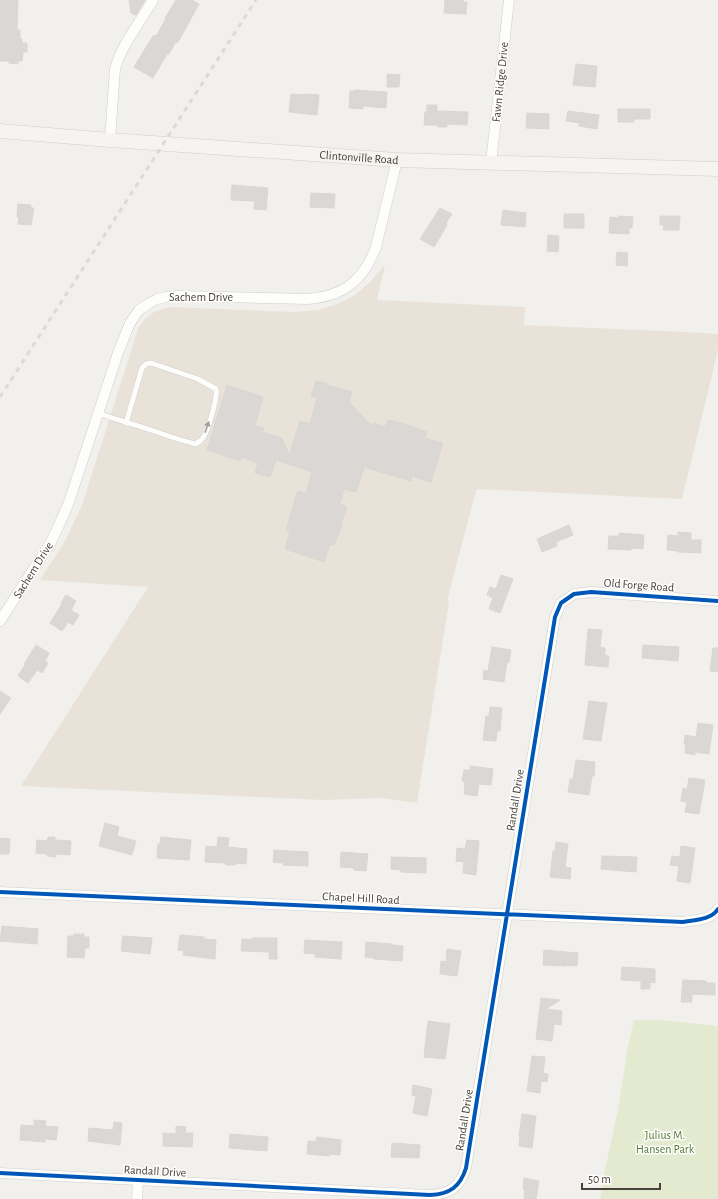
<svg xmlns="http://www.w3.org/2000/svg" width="718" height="1199" font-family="'Alegreya Sans',sans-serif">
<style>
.education{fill:#e8e2d9}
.green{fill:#e3eacf}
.building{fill:#dad7d4;stroke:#dad7d3}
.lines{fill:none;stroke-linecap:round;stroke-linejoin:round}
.lane-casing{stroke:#d0cecb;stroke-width:6}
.street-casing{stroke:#d0cecb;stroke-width:11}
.secondary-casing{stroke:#d2cdc5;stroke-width:15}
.lane{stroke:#fdfdfc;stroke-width:5}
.street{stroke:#fdfdfc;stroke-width:10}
.secondary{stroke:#f6f4f0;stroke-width:14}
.rail{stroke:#dadad9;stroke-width:3;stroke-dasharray:5 5;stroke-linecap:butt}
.cycleway-casing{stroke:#fff;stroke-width:6}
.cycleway{stroke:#0057b8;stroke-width:4}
.oneway{fill:#a29e9a}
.labels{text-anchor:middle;stroke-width:3;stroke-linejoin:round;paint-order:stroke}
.street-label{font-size:12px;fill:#484039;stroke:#fff}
.park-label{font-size:12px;fill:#54772f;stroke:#fff}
</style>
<rect width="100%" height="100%" fill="#f2f0ed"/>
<path class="education" d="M 385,265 L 377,300 L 525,307 L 524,325 L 686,332 L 718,334 L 718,350 L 682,499 L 477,489 L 470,513 L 447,601 L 449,602 L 417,803 L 383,798 L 323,800 L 21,786 L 148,587 L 40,580 L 65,541 L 82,505 L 138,329 L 144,320 L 154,312 L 169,307 L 294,312 L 319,310 L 339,303 L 355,295 L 369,283 L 383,267 Z"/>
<path class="green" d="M 634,1020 L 660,1020 L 718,1026 L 718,1199 L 600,1199 L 605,1170 L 618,1110 L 627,1052 Z"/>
<path class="building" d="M 0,0 L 18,0 L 17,30 L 20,30 L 20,39 L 22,39 L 22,43 L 27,43 L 27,52 L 23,52 L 22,61 L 18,61 L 18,64 L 9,63 L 9,61 L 0,61 Z
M 129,0 L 145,0 L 136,15 L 131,13 Z
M 176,0 L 192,0 L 199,4 L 178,42 L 175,43 L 169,54 L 167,54 L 153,78 L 134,67 L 153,36 L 157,35 L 166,18 L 165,18 Z
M 445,0 L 463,0 L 463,2 L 467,2 L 466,14 L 444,13 Z
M 576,64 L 597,66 L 595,87 L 573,85 Z
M 387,74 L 400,75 L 399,87 L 387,87 Z
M 355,90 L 387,92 L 386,108 L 363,106 L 363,109 L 349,108 L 350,91 L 355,91 Z
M 291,94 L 304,95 L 304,94 L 319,95 L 317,115 L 289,112 Z
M 427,105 L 437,105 L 437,111 L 468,112 L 467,125 L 447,124 L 447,127 L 438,127 L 438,125 L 424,125 L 425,112 L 427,111 Z
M 618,109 L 650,109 L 650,119 L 634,119 L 634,122 L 618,122 Z
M 568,111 L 599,115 L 597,129 L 579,126 L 580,123 L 566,121 Z
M 527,113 L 549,114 L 549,129 L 526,128 Z
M 232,185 L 268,188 L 266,210 L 254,209 L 255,201 L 231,200 Z
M 311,193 L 335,194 L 334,208 L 310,207 Z
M 18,204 L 31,205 L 31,208 L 34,208 L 31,225 L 18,224 L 19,217 L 17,217 Z
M 440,208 L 452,214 L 446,223 L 447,225 L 434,247 L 420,239 Z
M 503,210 L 526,213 L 525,227 L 501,225 Z
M 564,214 L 584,214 L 584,228 L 564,228 Z
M 619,216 L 633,217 L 632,228 L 629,228 L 629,234 L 609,233 L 610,217 L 619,218 Z
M 660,216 L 680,216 L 679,230 L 663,230 L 664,225 L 660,225 Z
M 548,235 L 559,236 L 558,252 L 547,251 Z
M 617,252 L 628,253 L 627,266 L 616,265 Z
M 316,381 L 320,382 L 321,382 L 326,383 L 327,385 L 352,392 L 349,402 L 371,425 L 374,423 L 385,427 L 388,420 L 392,421 L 405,424 L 427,432 L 425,438 L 443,443 L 431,482 L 412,476 L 411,481 L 364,467 L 356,492 L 344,489 L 340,504 L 347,507 L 341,524 L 342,525 L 334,545 L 330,544 L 324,562 L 285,549 L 290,532 L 286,530 L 296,496 L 298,491 L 306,493 L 312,472 L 276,460 L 270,477 L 255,473 L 258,463 L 241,457 L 240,461 L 207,450 L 227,385 L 263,397 L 255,425 L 264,428 L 262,432 L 282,438 L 289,455 L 300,421 L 310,424 L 317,398 L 311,396 Z
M 569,525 L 573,535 L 556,542 L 557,546 L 542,552 L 537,539 Z
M 678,532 L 691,533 L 691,540 L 701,540 L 701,553 L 678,552 L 678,551 L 667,550 L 668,535 L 678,536 Z
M 619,533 L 644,535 L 643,549 L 631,548 L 631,550 L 608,549 L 609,536 L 619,536 Z
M 501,575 L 513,579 L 500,613 L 489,609 L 493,598 L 487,595 L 490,587 L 496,589 Z
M 66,595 L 76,601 L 71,610 L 79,615 L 73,625 L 68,622 L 62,631 L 50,623 L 62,604 L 61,603 Z
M 588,629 L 602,630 L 600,647 L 605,648 L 605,655 L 609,656 L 608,667 L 585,665 Z
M 36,645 L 49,653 L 45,661 L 48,663 L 42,673 L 37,670 L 28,683 L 18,676 L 25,665 L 24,664 Z
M 643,645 L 679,647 L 678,661 L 642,658 Z
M 492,647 L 511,650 L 509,663 L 507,662 L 504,682 L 483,679 L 484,670 L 488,671 Z
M 713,648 L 718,648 L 718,672 L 710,671 Z
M 0,691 L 11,698 L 0,714 Z
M 589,701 L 607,703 L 601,741 L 583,739 Z
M 490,707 L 502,708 L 500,731 L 497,731 L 496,741 L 483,740 L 486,716 L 489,716 Z
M 698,723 L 713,725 L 709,754 L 695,752 L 695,755 L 685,753 L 686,744 L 684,744 L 685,735 L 696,737 Z
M 576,760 L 595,762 L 594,776 L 592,776 L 589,795 L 568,792 L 570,779 L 573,779 Z
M 470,766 L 493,769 L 491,785 L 479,784 L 477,796 L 464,794 L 465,782 L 462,781 L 464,770 L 470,770 Z
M 689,778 L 705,780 L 699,814 L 685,812 L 687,802 L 681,801 L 683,788 L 687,789 Z
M 105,823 L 119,827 L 117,836 L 136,841 L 132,855 L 99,846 Z
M 48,837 L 55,837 L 55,840 L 71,841 L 70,855 L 56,854 L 56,857 L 47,856 L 47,854 L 36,853 L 37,840 L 47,841 Z
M 161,837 L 191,840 L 189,860 L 157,858 L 158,844 L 160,844 Z
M 218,837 L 229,838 L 228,847 L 247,849 L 246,864 L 236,863 L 235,865 L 226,865 L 226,863 L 205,862 L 206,846 L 217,847 Z
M 0,838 L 10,839 L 9,854 L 0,854 Z
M 467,840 L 479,841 L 476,875 L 463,873 L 464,862 L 456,861 L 457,848 L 465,849 Z
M 556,842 L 568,844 L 565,867 L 571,868 L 570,879 L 550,877 L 553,851 L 555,851 Z
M 681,846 L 695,848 L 690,883 L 677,881 L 679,866 L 670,865 L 672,856 L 680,857 Z
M 274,850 L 308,852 L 308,866 L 283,865 L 284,863 L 273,862 Z
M 341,852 L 368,854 L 366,871 L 354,870 L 354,868 L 340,867 Z
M 602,856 L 637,857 L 636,872 L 601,869 Z
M 391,857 L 426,858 L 426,873 L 401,872 L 401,870 L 391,869 Z
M 2,926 L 38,929 L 37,944 L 0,941 Z
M 74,934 L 84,934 L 84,937 L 89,937 L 89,948 L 85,948 L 84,958 L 67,957 L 68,936 L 74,936 Z
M 180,935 L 204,937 L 204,939 L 216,940 L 215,959 L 183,955 L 184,951 L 178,950 Z
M 123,936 L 152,938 L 150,954 L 121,951 Z
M 252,938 L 277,938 L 277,959 L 269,959 L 269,952 L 241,951 L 242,939 L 252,940 Z
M 305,940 L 342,942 L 341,959 L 315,957 L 315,954 L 304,953 Z
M 366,942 L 392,944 L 392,945 L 403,946 L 402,961 L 374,959 L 374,958 L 365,957 Z
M 447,949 L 461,951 L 457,976 L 440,974 L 441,961 L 446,962 Z
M 544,950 L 578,953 L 577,966 L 566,965 L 566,966 L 543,965 Z
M 622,967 L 655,969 L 655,983 L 650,982 L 650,989 L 641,989 L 641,981 L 621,980 Z
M 683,980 L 706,981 L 706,983 L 715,983 L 715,995 L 692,994 L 692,1002 L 681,1002 Z
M 541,998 L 560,1000 L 546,1009 L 562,1011 L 561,1025 L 554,1024 L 552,1041 L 536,1039 Z
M 428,1021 L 450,1024 L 445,1059 L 424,1057 Z
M 532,1056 L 545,1057 L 543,1073 L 548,1074 L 547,1082 L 541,1081 L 540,1093 L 527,1091 Z
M 413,1085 L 432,1089 L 427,1116 L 413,1113 L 416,1096 L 412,1095 Z
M 522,1114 L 536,1116 L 532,1148 L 519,1146 L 520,1136 L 519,1136 Z
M 34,1120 L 46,1121 L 45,1126 L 58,1127 L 56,1140 L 45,1139 L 45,1142 L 20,1140 L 21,1125 L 34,1126 Z
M 114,1122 L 122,1123 L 120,1145 L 88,1141 L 89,1128 L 113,1130 Z
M 176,1126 L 186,1127 L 185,1133 L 193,1133 L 192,1147 L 163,1146 L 163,1133 L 176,1134 Z
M 230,1134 L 268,1137 L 267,1151 L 229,1148 Z
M 317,1137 L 341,1140 L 340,1155 L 329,1154 L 329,1156 L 307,1154 L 308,1141 L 316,1142 Z
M 392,1143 L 420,1145 L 419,1158 L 391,1157 Z
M 524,1178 L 539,1181 L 536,1199 L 524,1199 L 525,1189 L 523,1189 Z"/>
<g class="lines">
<defs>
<path id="lane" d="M 98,413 C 117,420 136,425 154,431 C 168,436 182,441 196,444 C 198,442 202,440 203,438 C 208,431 218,397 216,389 L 198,379 L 151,363 L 146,364 L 142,368 L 126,423"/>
<path id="street" d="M 110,140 L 115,69 L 119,57 L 126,43 L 153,0
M 491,163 L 509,0
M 0,621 L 51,542 L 60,523 L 69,502 L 118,353 L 130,323 L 139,310 L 148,304 L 157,299 L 166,297 L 179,296 L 308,299 C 344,296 363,281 376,247 L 397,160
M 0,892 L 683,922 C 695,920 711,920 718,909
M 0,1173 L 430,1195 C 450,1194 460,1187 466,1168 L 555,617 L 561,603 L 574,594 L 591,592 L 718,601
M 137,1199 L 138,1180"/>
<g id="secondary">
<path id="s1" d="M 0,131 L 110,140 L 397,160 L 718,169"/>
</g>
</defs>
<use href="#lane" class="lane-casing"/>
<use href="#street" class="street-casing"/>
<use href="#secondary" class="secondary-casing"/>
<use href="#lane" class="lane"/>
<use href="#street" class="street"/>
<use href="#secondary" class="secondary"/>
<path class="rail" d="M 0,397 L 256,0"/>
<defs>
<path id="cycleway" d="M 0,892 L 683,922 C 695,920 711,920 718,909
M 0,1173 L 430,1195 C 450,1194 460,1187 466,1168 L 555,617 L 561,603 L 574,594 L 591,592 L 718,601"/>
</defs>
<use href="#cycleway" class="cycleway-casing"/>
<use href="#cycleway" class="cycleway"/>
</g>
<defs><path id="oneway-solid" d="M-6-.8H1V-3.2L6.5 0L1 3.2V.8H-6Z"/></defs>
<use class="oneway" href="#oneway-solid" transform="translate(207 427) rotate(-71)"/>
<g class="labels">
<g class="street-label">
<text transform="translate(500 82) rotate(-84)" y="4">Fawn Ridge Drive</text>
<text dy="4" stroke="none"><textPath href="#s1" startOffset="360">Clintonville Road</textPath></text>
<text x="201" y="301">Sachem Drive</text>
<text transform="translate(33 570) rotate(-58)" y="4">Sachem Drive</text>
<text transform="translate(639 585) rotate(4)" y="4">Old Forge Road</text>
<text transform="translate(515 800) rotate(-81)" y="4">Randall Drive</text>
<text transform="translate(361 898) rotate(3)" y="4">Chapel Hill Road</text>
<text transform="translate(464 1120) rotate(-81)" y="4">Randall Drive</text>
<text transform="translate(155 1171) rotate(3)" y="4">Randall Drive</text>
</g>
<g class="park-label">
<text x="665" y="1139">Julius M.<tspan x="665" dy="14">Hansen Park</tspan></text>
</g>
</g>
<path d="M582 1183v6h78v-6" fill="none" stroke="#484039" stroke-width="2"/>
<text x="588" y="1183" font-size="12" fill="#484039" stroke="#ffffff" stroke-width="3" paint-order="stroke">50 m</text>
</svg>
